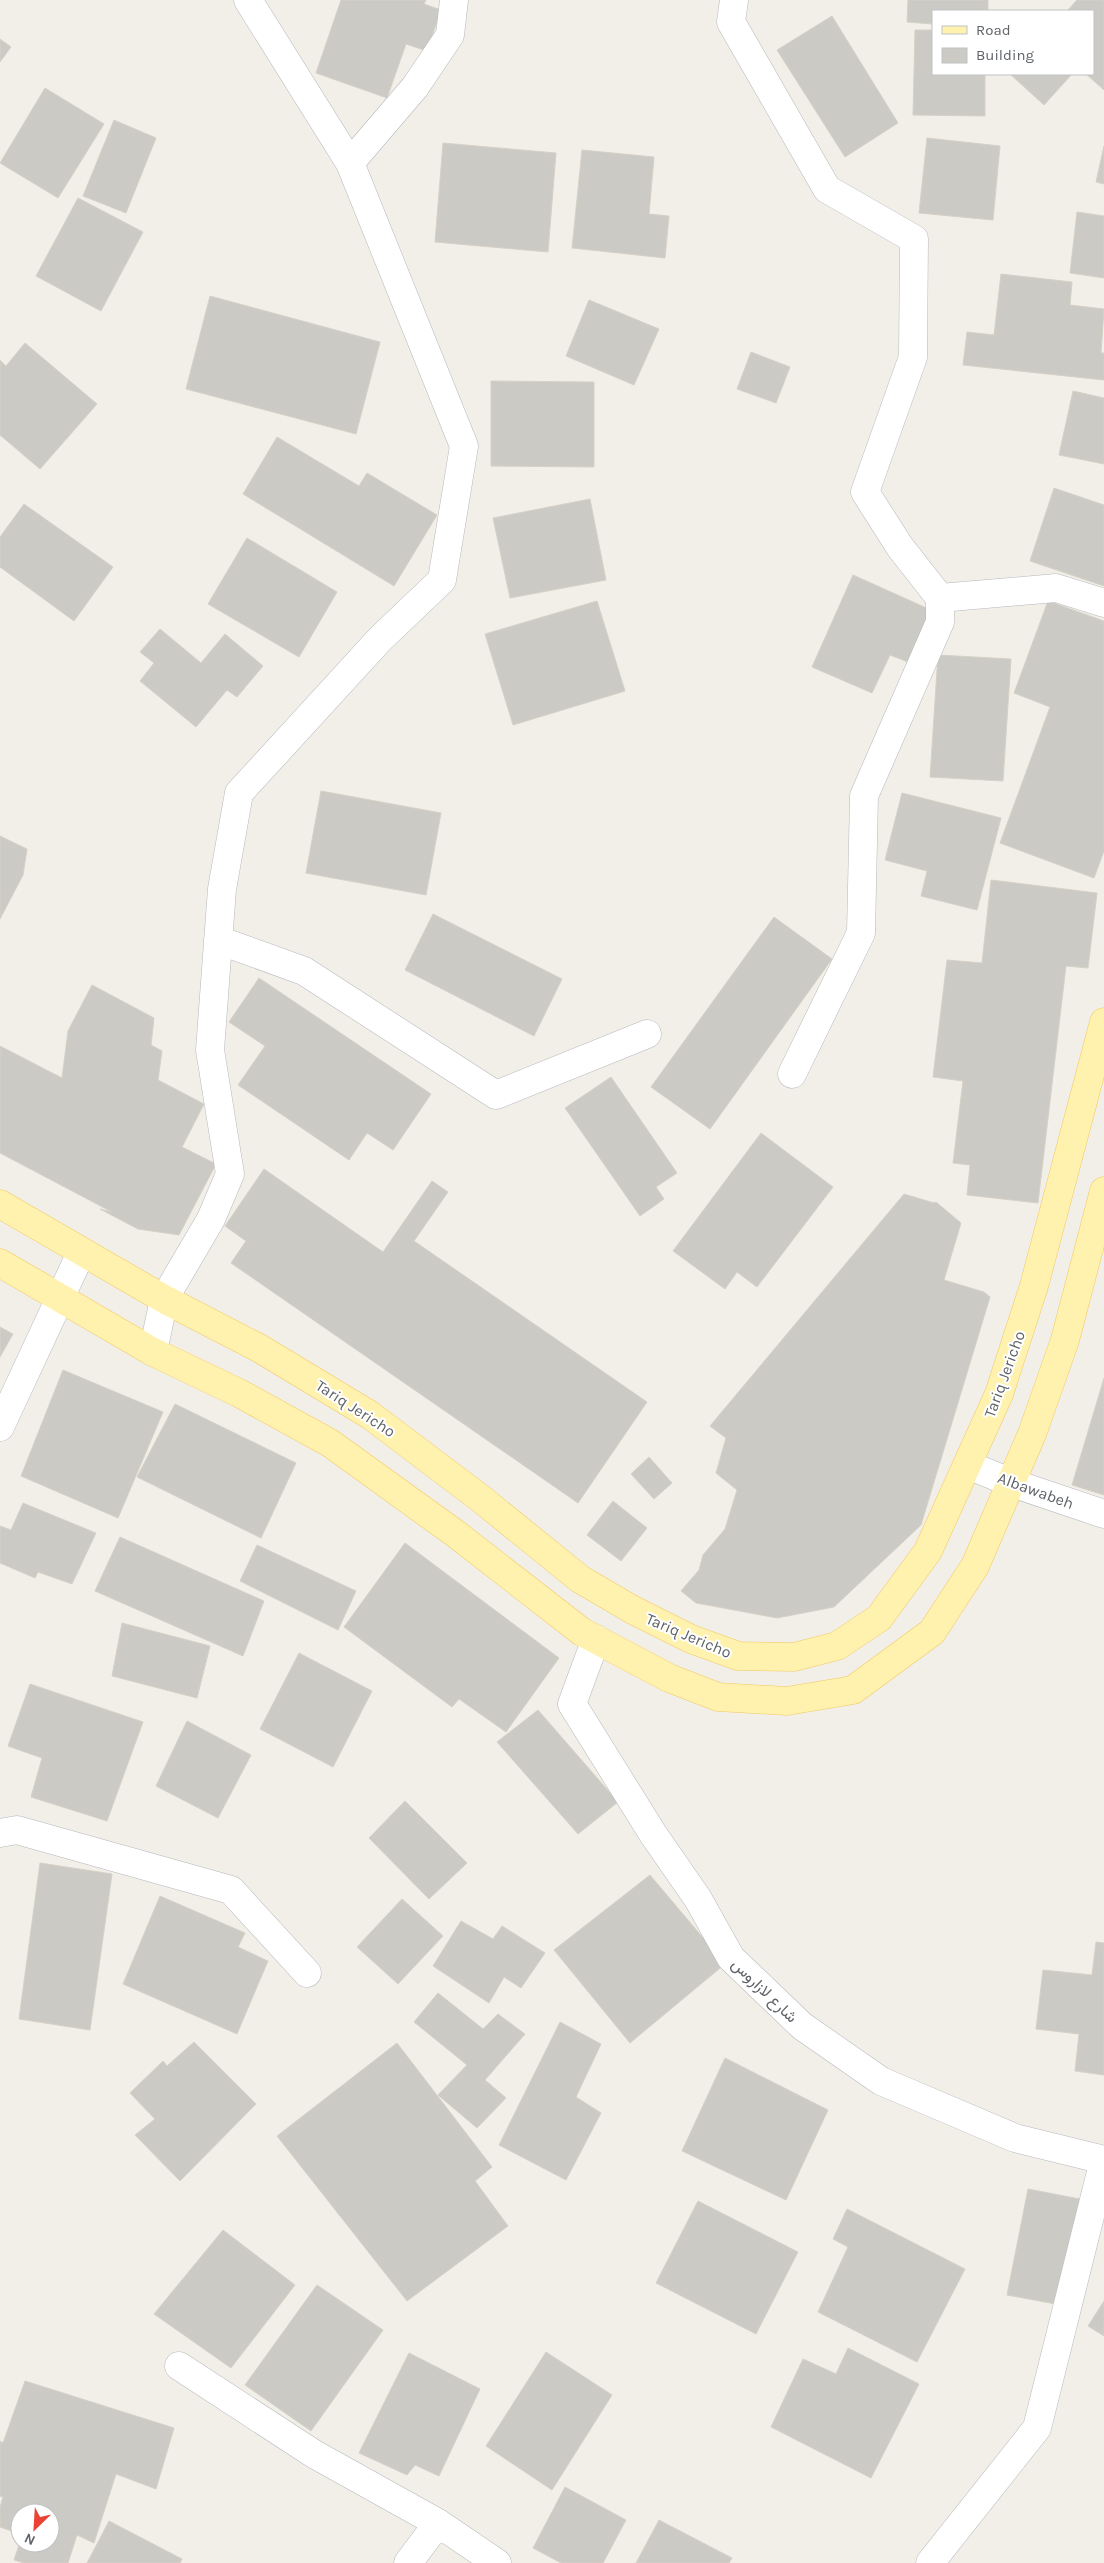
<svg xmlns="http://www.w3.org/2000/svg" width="1104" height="2563" font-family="Karla,Vazirmatn,sans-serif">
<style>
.building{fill:#cccac5;stroke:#d6d1c6}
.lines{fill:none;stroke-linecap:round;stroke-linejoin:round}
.minor-casing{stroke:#b5b8bc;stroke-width:29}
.major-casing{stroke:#f2c960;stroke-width:29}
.minor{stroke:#fff;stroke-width:28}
.major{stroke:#fff2af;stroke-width:28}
.labels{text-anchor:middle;stroke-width:4;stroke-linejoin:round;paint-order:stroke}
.street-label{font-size:16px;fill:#5f6368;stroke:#fff}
</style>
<rect width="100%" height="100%" fill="#f1efe8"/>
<path class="building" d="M 341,0 L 426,0 L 424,4 L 441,10 L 427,51 L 406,44 L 387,98 L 316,73 Z
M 908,0 L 988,0 L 988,11 L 933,11 L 933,24 L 907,22 Z
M 1077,0 L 1104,0 L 1104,90 L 1086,74 L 1093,74 L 1093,11 L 1067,11 Z
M 832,16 L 898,123 L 845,157 L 777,50 Z
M 915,30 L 933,30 L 933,74 L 985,74 L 985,116 L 913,115 Z
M 0,39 L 11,47 L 0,62 Z
M 1010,74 L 1072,74 L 1044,105 Z
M 45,88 L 104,124 L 58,198 L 0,163 Z
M 114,120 L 156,138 L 126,213 L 83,196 Z
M 927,138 L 1000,146 L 993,220 L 919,213 Z
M 443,143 L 556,153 L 548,252 L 435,242 Z
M 1104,146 L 1104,184 L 1096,182 Z
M 582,150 L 654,157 L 649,214 L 669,216 L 665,258 L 572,248 Z
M 78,198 L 143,232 L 101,311 L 36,276 Z
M 1077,212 L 1104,216 L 1104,278 L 1070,273 Z
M 1001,274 L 1072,282 L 1070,305 L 1104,309 L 1101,353 L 1104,353 L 1104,380 L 963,365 L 967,332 L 994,335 Z
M 210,296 L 380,342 L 356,434 L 186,389 Z
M 589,300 L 659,329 L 634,385 L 566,356 Z
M 25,343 L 97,404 L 40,469 L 0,435 L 0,360 L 6,366 Z
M 751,352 L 790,367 L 776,403 L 737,389 Z
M 491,381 L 594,382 L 594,467 L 491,466 Z
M 1073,391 L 1104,398 L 1104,464 L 1059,455 Z
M 277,437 L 359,486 L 367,473 L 437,515 L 394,586 L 243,494 Z
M 1054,488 L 1104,505 L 1104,586 L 1030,561 Z
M 590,499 L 606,580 L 510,598 L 493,518 Z
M 24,504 L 113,567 L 74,621 L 0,567 L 0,537 Z
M 247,538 L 337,592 L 299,657 L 208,604 Z
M 853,575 L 931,610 L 908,662 L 890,655 L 872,693 L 812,667 Z
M 597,601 L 625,691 L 513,725 L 485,634 Z
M 1048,601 L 1104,621 L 1104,851 L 1094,878 L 1000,843 L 1050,707 L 1014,693 Z
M 160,629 L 201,663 L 225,634 L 263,666 L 237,697 L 227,690 L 196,727 L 140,681 L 154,663 L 140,652 Z
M 938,655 L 1011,659 L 1003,781 L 930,777 Z
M 321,791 L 441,813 L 426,895 L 306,873 Z
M 902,793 L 1001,818 L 977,910 L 921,896 L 927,871 L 885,860 Z
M 0,836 L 27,849 L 23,875 L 0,919 Z
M 991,880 L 1097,893 L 1088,968 L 1066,966 L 1038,1203 L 967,1195 L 970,1165 L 953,1163 L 963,1081 L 933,1077 L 947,960 L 982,963 Z
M 433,914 L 562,979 L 534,1036 L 405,970 Z
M 774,917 L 832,959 L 710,1129 L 651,1087 Z
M 259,978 L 431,1094 L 393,1150 L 367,1133 L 349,1160 L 238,1085 L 265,1046 L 229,1022 Z
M 92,985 L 154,1018 L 151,1045 L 162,1051 L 158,1080 L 204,1104 L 182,1147 L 216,1164 L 179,1235 L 138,1229 L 100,1209 L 112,1212 L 0,1153 L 0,1046 L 62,1078 L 68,1031 Z
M 611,1077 L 677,1173 L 656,1187 L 664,1199 L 640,1216 L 565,1108 Z
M 761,1133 L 833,1187 L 757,1287 L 737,1272 L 725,1289 L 673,1251 Z
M 264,1169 L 383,1252 L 432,1181 L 448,1192 L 414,1241 L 647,1402 L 578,1503 L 231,1263 L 246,1241 L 225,1226 Z
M 904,1194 L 934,1203 L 936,1202 L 961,1223 L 944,1280 L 984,1292 L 990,1297 L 921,1525 L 834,1607 L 777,1618 L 696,1603 L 681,1591 L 699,1570 L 703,1555 L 725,1529 L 737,1490 L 716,1473 L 726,1438 L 710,1426 Z
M 0,1327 L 13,1334 L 0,1357 Z
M 63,1370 L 163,1412 L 118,1518 L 21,1476 Z
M 1104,1378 L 1104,1495 L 1072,1485 Z
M 175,1404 L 296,1463 L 261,1538 L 137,1477 Z
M 649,1457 L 672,1483 L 654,1499 L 631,1474 Z
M 613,1501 L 647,1528 L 621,1561 L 587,1535 Z
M 23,1503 L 96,1533 L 72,1584 L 38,1572 L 35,1578 L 0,1563 L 0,1526 L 11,1530 Z
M 120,1537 L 264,1601 L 243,1656 L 95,1591 Z
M 405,1543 L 559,1658 L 506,1732 L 459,1699 L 452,1707 L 344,1627 Z
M 257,1545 L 356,1591 L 338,1630 L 240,1581 Z
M 122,1623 L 210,1646 L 197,1698 L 112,1676 Z
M 299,1653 L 372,1691 L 333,1767 L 260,1729 Z
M 30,1684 L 143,1722 L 107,1821 L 31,1797 L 42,1758 L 8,1746 Z
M 538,1710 L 618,1802 L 578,1834 L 497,1742 Z
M 187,1721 L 251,1755 L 218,1818 L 156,1786 Z
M 405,1801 L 467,1863 L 429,1899 L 369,1838 Z
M 40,1863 L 112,1874 L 90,2030 L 19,2019 Z
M 650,1875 L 725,1964 L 630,2043 L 554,1950 Z
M 160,1896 L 245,1933 L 238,1947 L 268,1961 L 237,2034 L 123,1984 Z
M 402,1899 L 443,1936 L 398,1984 L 357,1947 Z
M 461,1921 L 493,1939 L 502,1926 L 545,1953 L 521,1988 L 504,1977 L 489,2003 L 433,1966 Z
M 1096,1942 L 1104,1943 L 1104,2075 L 1075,2071 L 1079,2034 L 1036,2029 L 1043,1970 L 1092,1975 Z
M 438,1993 L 483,2029 L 498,2014 L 525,2034 L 485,2080 L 506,2098 L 477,2128 L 438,2095 L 467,2065 L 414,2022 Z
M 560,2022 L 601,2044 L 576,2097 L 601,2113 L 566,2180 L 499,2145 Z
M 194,2042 L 256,2104 L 180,2181 L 135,2135 L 155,2119 L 130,2093 L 163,2061 L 167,2066 Z
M 397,2043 L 492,2167 L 475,2181 L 508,2226 L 407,2301 L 277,2136 Z
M 725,2058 L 828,2110 L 786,2200 L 682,2151 Z
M 1028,2189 L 1085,2200 L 1061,2305 L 1007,2295 Z
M 698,2201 L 798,2252 L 756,2334 L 656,2283 Z
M 847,2209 L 965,2269 L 917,2362 L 818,2312 L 848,2247 L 833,2239 Z
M 223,2230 L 295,2285 L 231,2368 L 154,2314 Z
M 317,2285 L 383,2330 L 311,2431 L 245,2385 Z
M 1104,2301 L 1104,2336 L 1088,2326 Z
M 848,2348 L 919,2384 L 871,2478 L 771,2427 L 803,2359 L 836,2374 Z
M 546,2352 L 612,2395 L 552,2490 L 486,2446 Z
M 409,2353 L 480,2389 L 439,2476 L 415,2465 L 407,2475 L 359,2453 Z
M 25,2381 L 174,2428 L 156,2489 L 116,2474 L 94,2543 L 77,2535 L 68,2563 L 24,2563 L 14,2560 L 20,2542 L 50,2543 L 50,2513 L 20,2513 L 20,2534 L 0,2527 L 0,2507 L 3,2497 L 0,2496 L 0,2441 L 3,2443 Z
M 565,2487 L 626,2520 L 603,2563 L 561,2563 L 533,2548 Z
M 659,2520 L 732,2558 L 729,2563 L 636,2563 Z
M 109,2521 L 182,2559 L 180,2563 L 87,2563 Z"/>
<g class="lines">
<defs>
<path id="minor" d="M 248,0 L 350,163
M 734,0 L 731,22 L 827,189 L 914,239 L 913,357 L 865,492 L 900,547 L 940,598 L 1056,588 L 1104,603
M 218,940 L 304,971 L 496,1095 L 647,1034
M 792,1074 L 861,933 L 864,796 L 940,622 L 940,598
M 153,1352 L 164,1299 L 211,1219 L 230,1174 L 210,1050 L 222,889 L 239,793 L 380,639 L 442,580 L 464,446 L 350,163 L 415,87 L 450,35 L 454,0
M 0,1427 L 81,1253
M 968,1465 L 1012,1483 L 1104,1514
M 596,1639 L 572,1704 L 653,1834 L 698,1899 L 731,1958 L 802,2026 L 881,2081 L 1015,2138 L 1104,2160 L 1037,2428 L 930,2563
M 0,1833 L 17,1830 L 231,1890 L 307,1973
M 179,2366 L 314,2454 L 438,2523
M 408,2563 L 438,2523 L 497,2563"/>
<path id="major" d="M 0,1204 L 164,1299 L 259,1348 L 370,1415 L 480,1498 L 580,1579 L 633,1610 L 691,1639 L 738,1656 L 794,1657 L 837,1646 L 879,1618 L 928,1551 L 999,1394 L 1034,1286 L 1104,1022
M 0,1263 L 153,1352 L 239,1393 L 330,1443 L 456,1534 L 582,1632 L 669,1678 L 718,1697 L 787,1701 L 853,1690 L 932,1632 L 975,1566 L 1032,1434 L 1065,1340 L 1104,1191"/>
</defs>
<use href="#minor" class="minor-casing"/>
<use href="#major" class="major-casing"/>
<use href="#minor" class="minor"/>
<use href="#major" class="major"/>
</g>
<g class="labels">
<g class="street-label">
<text transform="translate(1004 1374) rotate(-70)" y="6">Tariq Jericho</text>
<text transform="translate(356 1408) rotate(33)" y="6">Tariq Jericho</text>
<text transform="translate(1036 1490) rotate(20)" y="6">Albawabeh</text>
<text transform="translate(689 1635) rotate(23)" y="6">Tariq Jericho</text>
<text transform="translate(765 1990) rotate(44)" y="6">شارع لازاروس</text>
</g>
</g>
<rect x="932" y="10" width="162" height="65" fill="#ffffff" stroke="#bfc1c3"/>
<rect x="942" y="26" width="25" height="8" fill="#fff2af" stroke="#bfc1c3"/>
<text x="976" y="35" font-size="15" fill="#5f6368">Road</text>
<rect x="942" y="48" width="25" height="15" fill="#cccac5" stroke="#bfc1c3"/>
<text x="976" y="60" font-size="15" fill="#5f6368">Building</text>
<g transform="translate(35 2528) rotate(205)"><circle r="24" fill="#ffffff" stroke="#bfc1c3"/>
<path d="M0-4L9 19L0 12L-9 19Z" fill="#ea4335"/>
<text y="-8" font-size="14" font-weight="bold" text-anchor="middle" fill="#5f6368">N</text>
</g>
</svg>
